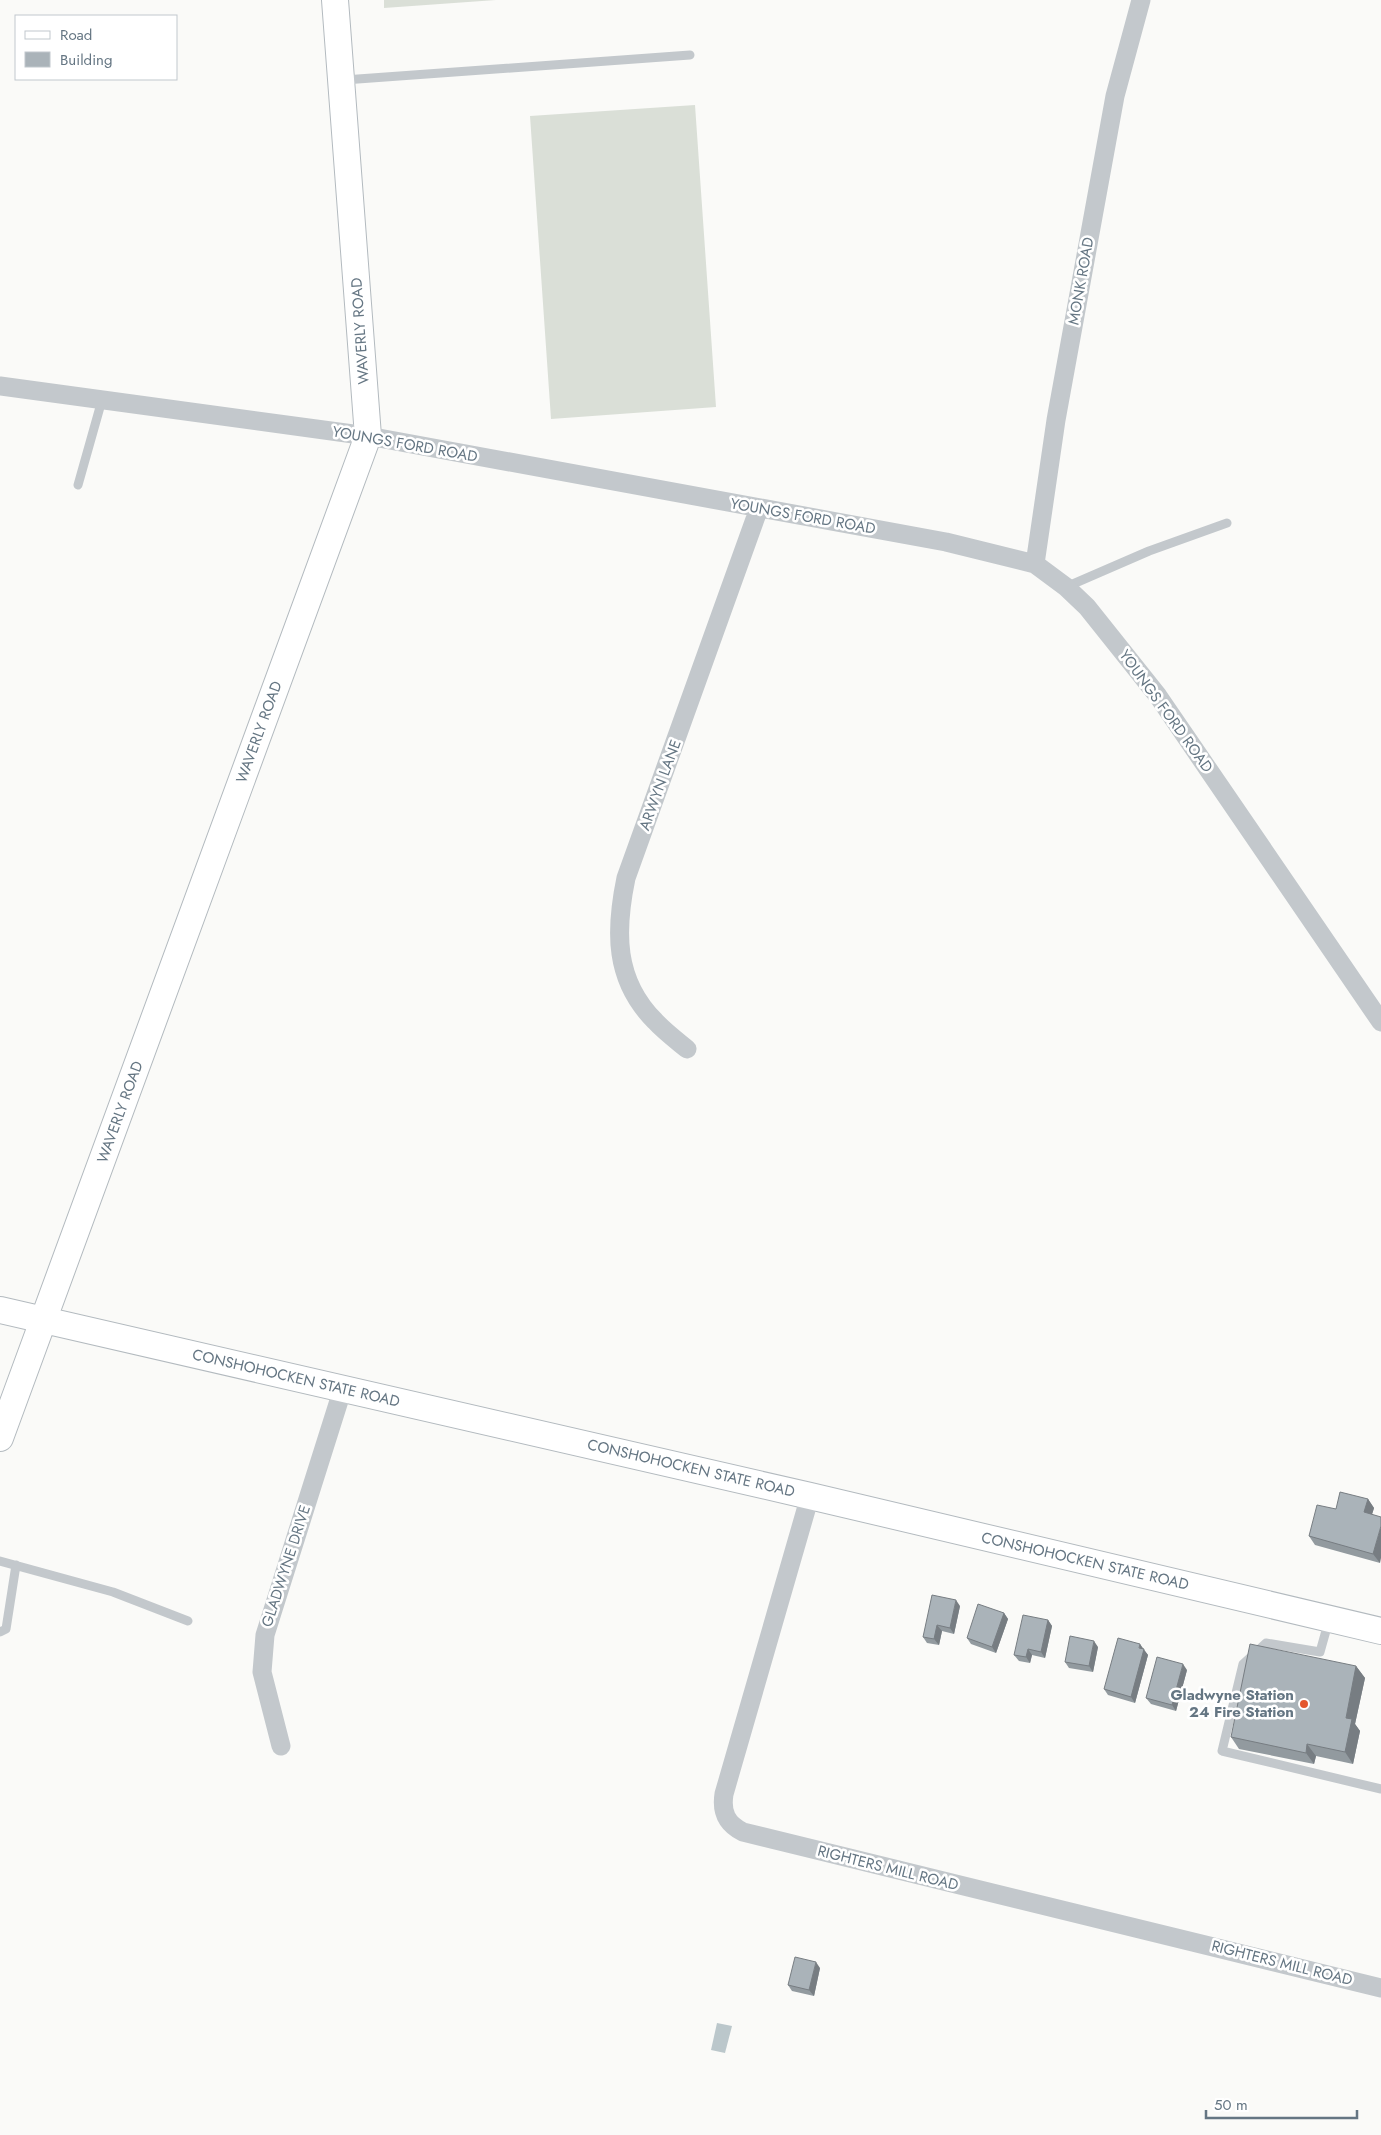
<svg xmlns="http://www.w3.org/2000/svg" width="1381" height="2135" font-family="Jost,sans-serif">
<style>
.pitch{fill:#dadfd7}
.water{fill:#bbc7cb}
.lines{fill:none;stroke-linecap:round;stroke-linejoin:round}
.secondary-casing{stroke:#b3babf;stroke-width:28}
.lane{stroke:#c3c8cc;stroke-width:9}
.street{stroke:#c3c8cc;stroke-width:19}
.secondary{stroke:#fff;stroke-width:26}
.wall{fill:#929a9f}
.shaded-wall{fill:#777d82}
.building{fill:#aab3b9;stroke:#777d82}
.poi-dot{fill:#e4572e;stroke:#fff;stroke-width:2}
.labels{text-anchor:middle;stroke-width:5;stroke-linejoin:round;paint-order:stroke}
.street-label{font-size:15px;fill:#657683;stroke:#fff}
.poi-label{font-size:15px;font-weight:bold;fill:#657683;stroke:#fff;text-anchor:end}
</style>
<rect width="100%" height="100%" fill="#fafaf8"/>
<path class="pitch" d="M 384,0 L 496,0 L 384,8 Z
M 695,105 L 716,407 L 551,419 L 530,116 Z"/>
<path class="water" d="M 717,2023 L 732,2026 L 725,2053 L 711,2050 Z"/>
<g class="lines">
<defs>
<path id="secondary" d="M 0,1310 L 810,1496 L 1381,1631
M 0,1438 L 368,436 L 335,0"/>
</defs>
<use href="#secondary" class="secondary-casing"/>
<path class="lane" d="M 344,80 L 690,55
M 78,485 L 102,400
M 1066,587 L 1149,551 L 1227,523
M 0,1561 L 113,1592 L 188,1621
M 1329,1620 L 1320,1652 L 1266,1643 L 1243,1664 L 1222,1751 L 1381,1789
M 0,1632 L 6,1629 L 16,1565"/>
<path class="street" d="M 0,386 L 368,436 L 946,542 L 1035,564 L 1066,587 L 1087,607 L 1158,696 L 1381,1022
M 1035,564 L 1056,420 L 1115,96 L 1141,0
M 687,1049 C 676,1040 664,1031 655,1021 C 614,980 615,931 626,878 L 759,508
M 810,1496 L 724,1794 C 721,1813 727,1824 743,1832 L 1381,1988
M 281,1746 L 262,1672 L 265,1635 L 343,1388"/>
<use href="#secondary" class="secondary"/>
</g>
<path class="wall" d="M 1368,1499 L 1374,1508 L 1372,1514 L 1380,1563 L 1315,1545 L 1309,1536 L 1336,1509 Z
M 960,1606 L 954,1634 L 942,1631 L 939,1645 L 927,1643 L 923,1637 Z
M 1004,1613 L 1008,1619 L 996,1653 L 971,1644 L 967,1638 Z
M 1048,1620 L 1052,1626 L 1045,1658 L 1032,1655 L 1030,1663 L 1019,1661 L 1014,1655 Z
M 1098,1647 L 1093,1672 L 1069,1668 L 1065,1662 Z
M 1143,1649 L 1148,1655 L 1135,1703 L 1108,1695 L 1104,1689 Z
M 1356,1666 L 1365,1678 L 1355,1724 L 1360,1731 L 1353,1764 L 1316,1756 L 1314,1764 L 1239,1749 L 1231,1737 Z
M 1187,1670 L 1176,1711 L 1151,1704 L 1146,1698 Z
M 820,1968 L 814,1996 L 792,1991 L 788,1985 Z"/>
<path class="shaded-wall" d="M 1368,1499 L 1374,1508 L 1370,1521 L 1364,1512 Z
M 1381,1526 L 1381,1558 L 1380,1563 L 1373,1554 Z
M 956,1600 L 960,1606 L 954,1634 L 950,1628 Z
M 1004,1613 L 1008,1619 L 996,1653 L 992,1647 Z
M 1048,1620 L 1052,1626 L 1045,1658 L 1041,1652 Z
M 937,1625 L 942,1631 L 939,1645 L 934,1639 Z
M 1094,1641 L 1098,1647 L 1093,1672 L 1089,1666 Z
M 1140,1644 L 1148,1655 L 1135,1703 L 1131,1697 Z
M 1028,1649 L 1032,1655 L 1030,1663 L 1026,1657 Z
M 1183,1664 L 1187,1670 L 1176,1711 L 1172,1705 Z
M 1356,1666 L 1365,1678 L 1355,1724 L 1360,1731 L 1353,1764 L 1345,1752 L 1346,1718 Z
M 1307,1744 L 1316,1756 L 1314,1764 L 1306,1753 Z
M 816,1962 L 820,1968 L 814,1996 L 809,1990 Z"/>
<path class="building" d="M 1340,1492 L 1368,1499 L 1364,1512 L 1381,1517 L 1381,1526 L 1373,1554 L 1309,1536 L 1317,1505 L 1336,1509 Z
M 932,1595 L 956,1600 L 950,1628 L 937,1625 L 934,1639 L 923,1637 Z
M 978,1604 L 1004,1613 L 992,1647 L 967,1638 Z
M 1023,1615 L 1048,1620 L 1041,1652 L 1028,1649 L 1026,1657 L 1014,1655 Z
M 1070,1636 L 1094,1641 L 1089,1666 L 1065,1662 Z
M 1118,1638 L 1140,1644 L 1139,1648 L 1144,1649 L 1131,1697 L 1104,1689 Z
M 1250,1644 L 1356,1666 L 1346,1718 L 1352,1719 L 1345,1752 L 1307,1744 L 1306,1753 L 1231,1737 Z
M 1157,1657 L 1183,1664 L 1172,1705 L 1146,1698 Z
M 795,1957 L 816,1962 L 809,1990 L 788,1985 Z"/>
<circle class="poi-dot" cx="1304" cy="1704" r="5"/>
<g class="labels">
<g class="street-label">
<text transform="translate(1081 281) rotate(-80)" y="5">MONK ROAD</text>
<text transform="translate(360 331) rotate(-94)" y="5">WAVERLY ROAD</text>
<text transform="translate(405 444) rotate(10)" y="5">YOUNGS FORD ROAD</text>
<text transform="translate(803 516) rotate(10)" y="5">YOUNGS FORD ROAD</text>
<text transform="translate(1166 711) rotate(54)" y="5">YOUNGS FORD ROAD</text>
<text transform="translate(259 732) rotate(-70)" y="5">WAVERLY ROAD</text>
<text transform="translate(660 785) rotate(-70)" y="5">ARWYN LANE</text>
<text transform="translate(120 1112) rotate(-70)" y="5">WAVERLY ROAD</text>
<text transform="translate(296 1378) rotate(13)" y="5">CONSHOHOCKEN STATE ROAD</text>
<text transform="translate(691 1468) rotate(13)" y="5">CONSHOHOCKEN STATE ROAD</text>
<text transform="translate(1085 1561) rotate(13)" y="5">CONSHOHOCKEN STATE ROAD</text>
<text transform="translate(286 1566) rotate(-72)" y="5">GLADWYNE DRIVE</text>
<text transform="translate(888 1868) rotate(14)" y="5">RIGHTERS MILL ROAD</text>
<text transform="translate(1282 1963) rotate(14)" y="5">RIGHTERS MILL ROAD</text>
</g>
<g class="poi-label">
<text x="1294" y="1700">Gladwyne Station<tspan x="1294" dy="17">24 Fire Station</tspan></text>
</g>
</g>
<rect x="15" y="15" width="162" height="65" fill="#ffffff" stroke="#c1c8cd"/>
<rect x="25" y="31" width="25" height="8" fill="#ffffff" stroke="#c1c8cd"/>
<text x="60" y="40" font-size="15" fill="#657683">Road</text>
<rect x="25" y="52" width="25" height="15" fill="#aab3b9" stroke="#c1c8cd"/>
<text x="60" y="65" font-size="15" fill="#657683">Building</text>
<path d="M1206 2110v8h151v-8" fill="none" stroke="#657683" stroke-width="2.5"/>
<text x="1214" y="2110" font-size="15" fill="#657683" stroke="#ffffff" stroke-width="4" paint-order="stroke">50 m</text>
</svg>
